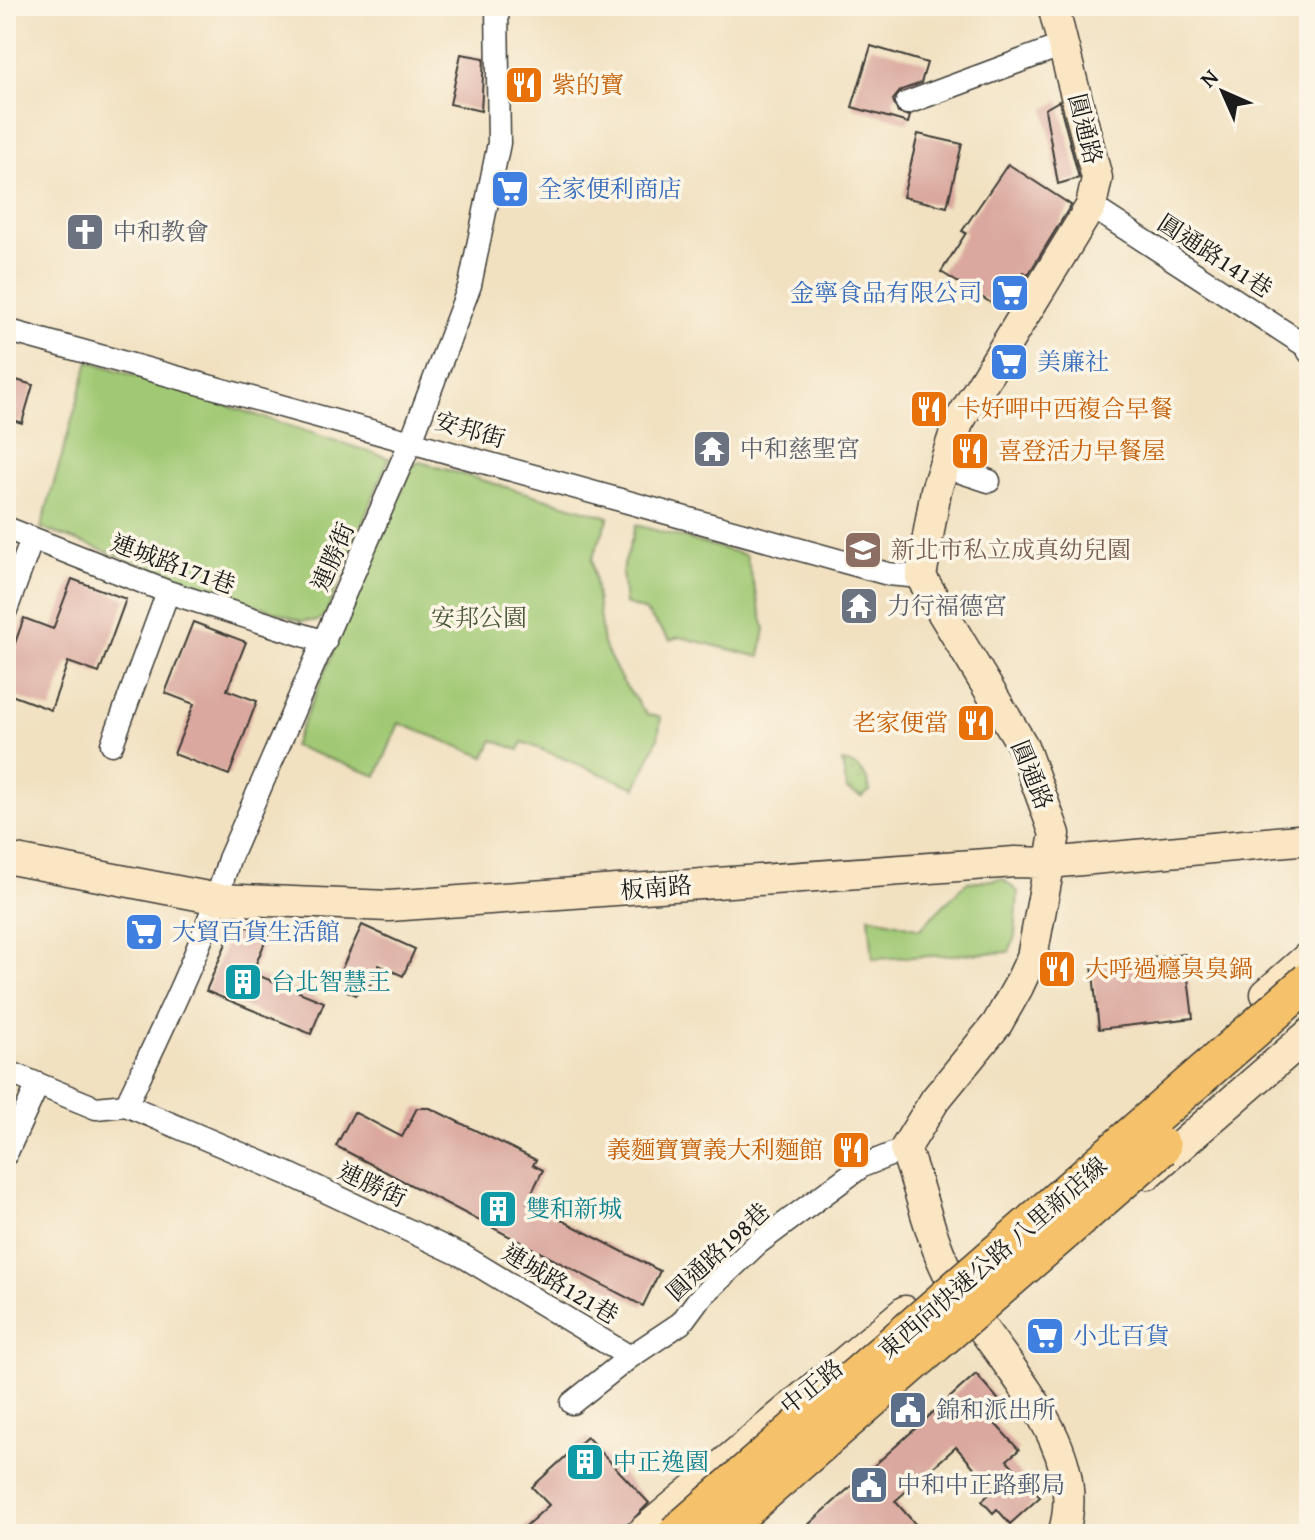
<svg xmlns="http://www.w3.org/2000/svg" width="1315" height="1540" font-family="'Gentium Book Plus','Noto Serif TC',serif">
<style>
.grass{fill:url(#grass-dots);stroke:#5e7248;stroke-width:2}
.park{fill:#a1c975;stroke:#5e7248;stroke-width:2}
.building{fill:#daa89e}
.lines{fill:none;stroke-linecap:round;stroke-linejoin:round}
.street-casing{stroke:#3c3a35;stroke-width:25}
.secondary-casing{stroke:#3c3a35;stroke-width:33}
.street{stroke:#fff;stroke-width:22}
.secondary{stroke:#fbe6c4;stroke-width:30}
.highway-bridge-casing{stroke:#3c3a35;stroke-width:41;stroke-linecap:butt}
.highway-bridge{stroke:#f5c16b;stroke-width:38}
.labels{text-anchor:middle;stroke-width:7;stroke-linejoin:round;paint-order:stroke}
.food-label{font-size:24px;fill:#c56008;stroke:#fcf5e5;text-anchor:start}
.street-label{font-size:24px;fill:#1c1c1c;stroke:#fcf5e5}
.shop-label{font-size:24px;fill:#366cbe;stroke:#fcf5e5;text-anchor:start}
.worship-label{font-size:24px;fill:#5b616d;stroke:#fcf5e5;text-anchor:start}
.education-label{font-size:24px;fill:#785e54;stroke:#fcf5e5;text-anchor:start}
.park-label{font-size:24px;fill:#4b593b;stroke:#fcf5e5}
.culture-label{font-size:24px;fill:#0d838f;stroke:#fcf5e5;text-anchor:start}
.service-label{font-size:24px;fill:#4e5e75;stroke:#fcf5e5;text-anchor:start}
</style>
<defs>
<pattern id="grass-dots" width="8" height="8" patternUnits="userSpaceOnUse" patternTransform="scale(2)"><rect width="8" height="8" fill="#a1c975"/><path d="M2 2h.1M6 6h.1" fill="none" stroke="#8aac65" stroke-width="1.8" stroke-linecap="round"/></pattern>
</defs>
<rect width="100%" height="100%" fill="#fcf5e5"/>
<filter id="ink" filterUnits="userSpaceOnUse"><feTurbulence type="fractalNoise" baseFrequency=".0125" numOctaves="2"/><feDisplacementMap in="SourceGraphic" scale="16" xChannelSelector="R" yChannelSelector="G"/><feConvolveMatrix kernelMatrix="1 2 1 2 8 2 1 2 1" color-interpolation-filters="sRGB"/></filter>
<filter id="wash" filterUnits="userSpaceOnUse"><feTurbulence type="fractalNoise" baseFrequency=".006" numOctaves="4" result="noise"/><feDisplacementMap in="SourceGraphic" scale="32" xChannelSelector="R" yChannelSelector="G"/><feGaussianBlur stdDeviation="1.8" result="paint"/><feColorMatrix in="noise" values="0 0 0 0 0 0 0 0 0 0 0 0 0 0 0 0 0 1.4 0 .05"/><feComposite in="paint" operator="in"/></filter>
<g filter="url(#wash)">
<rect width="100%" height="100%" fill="#f1e1c1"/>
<path class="grass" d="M 842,762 C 858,764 868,775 870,791 L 862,797 L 847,790 Z"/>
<path class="park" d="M 89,361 L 389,458 L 326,614 L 317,621 L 301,621 L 41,528 Z
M 420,462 L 609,517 L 592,559 L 603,644 L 622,681 L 647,715 L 661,717 L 658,738 L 636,788 L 523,742 L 519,750 L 493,740 L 485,757 L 399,723 L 377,776 L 293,746 L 413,465 Z
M 636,525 L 746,555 L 765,629 L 760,657 L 680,637 L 670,640 L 645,611 L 625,604 L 622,571 Z
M 1003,879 L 1018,892 L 1015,936 L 1009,952 L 873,959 L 869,916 L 920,929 L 967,882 Z"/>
<g id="blocks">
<path class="building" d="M 871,46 L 927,63 L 921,83 L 901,90 L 893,100 L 898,113 L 910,116 L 908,123 L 852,107 Z
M 461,54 L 484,58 L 481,111 L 450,104 Z
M 1059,101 L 1079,178 L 1058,184 L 1045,109 Z
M 918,134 L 962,144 L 947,207 L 903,197 Z
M 1008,164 L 1071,205 L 1028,275 L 1024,272 L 1001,309 L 941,272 L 966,233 L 962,231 Z
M 6,377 L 33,385 L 22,423 L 6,418 Z
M 72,579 L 126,599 L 99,673 L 68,662 L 51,710 L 6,693 L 6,668 L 24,618 L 53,629 Z
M 193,622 L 246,642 L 227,690 L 257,701 L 229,775 L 174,754 L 194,704 L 165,693 Z
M 235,922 L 268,935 L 252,973 L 324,1002 L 311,1034 L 206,991 Z
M 362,925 L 415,949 L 403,976 L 379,965 L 368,990 L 360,986 L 356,995 L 334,985 Z
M 1185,954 L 1193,1018 L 1099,1029 L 1092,965 Z
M 417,1108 L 430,1108 L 536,1160 L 533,1165 L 543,1170 L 527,1202 L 660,1271 L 643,1306 L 336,1146 L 354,1112 L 402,1137 Z
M 976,1374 L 1004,1406 L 990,1418 L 1019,1450 L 1007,1460 L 1040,1497 L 1010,1524 L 997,1509 L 993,1513 L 982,1501 L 990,1493 L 983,1482 L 985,1480 L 956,1447 L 895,1501 L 924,1534 L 816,1534 L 808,1525 Z
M 587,1437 L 649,1503 L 619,1534 L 517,1534 L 549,1505 L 532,1487 Z"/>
</g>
</g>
<g filter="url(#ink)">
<use href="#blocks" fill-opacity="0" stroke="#3c3a35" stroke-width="2"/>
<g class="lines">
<defs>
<path id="street" d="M 907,103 L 1063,45
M 1091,206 L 1306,346 L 1309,352
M 6,330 L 888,574 L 921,577
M 943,466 L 989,481
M 6,528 L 168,592 L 325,642
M 6,610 L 32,539
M 112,744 L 168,592
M 6,1071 L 96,1108 L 126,1105 C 164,1025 204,945 229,859 L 411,441 L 470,285 L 499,143 L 497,6
M 126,1105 L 291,1175 L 463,1256 L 630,1357
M 6,1154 L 38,1084
M 572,1403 L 630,1357 L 681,1323 L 698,1300 L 757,1244 L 862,1166 L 905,1149"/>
<path id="secondary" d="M 1053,6 L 1097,178 L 1091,206 L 958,423 L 936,490 L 921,577 L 1023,746 L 1055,834 L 1032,957 L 1018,987 L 997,1024 L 935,1100 L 905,1149 C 921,1190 929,1235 949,1275 C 987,1353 1094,1440 1063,1534
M 6,858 L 218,899 L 389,906 L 1015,862 L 1049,863 L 1309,839
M 1266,994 L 1309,956
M 1148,1174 L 1309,1034
M 640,1534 L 905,1311"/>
</defs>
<use href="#street" class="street-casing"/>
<use href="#secondary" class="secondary-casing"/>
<use href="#street" class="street"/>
<use href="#secondary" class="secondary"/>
<defs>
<path id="highway-bridge" d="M 676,1534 L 1309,981
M 716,1534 L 1161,1147"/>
</defs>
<use href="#highway-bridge" class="highway-bridge-casing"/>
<use href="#highway-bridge" class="highway-bridge"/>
</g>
</g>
<defs>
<symbol id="restaurant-square" viewBox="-11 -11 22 22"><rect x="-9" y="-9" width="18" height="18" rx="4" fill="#e8710a" stroke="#fcf5e5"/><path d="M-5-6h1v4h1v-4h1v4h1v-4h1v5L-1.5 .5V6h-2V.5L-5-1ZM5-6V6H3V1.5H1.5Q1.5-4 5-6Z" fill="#fff"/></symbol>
<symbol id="supermarket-square" viewBox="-11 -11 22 22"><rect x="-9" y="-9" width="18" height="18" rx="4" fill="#3f7fe0" stroke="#fcf5e5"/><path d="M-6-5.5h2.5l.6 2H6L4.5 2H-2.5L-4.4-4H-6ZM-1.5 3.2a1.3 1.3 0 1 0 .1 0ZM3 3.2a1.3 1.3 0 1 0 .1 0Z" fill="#fff"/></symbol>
<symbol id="church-square" viewBox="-11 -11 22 22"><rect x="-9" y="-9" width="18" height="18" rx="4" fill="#6b7280" stroke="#fcf5e5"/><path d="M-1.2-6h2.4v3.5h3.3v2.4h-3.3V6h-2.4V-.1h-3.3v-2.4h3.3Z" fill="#fff"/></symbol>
<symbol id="temple-square" viewBox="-11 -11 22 22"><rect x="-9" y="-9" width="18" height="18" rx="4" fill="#6b7280" stroke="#fcf5e5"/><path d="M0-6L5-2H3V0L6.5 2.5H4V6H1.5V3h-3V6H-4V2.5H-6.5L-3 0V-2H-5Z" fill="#fff"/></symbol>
<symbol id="school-square" viewBox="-11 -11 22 22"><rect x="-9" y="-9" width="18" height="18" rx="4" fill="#8d6e63" stroke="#fcf5e5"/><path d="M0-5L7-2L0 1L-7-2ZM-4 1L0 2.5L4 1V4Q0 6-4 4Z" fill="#fff"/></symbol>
<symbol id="building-square" viewBox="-11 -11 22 22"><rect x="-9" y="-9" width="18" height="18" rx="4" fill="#0f9aa8" stroke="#fcf5e5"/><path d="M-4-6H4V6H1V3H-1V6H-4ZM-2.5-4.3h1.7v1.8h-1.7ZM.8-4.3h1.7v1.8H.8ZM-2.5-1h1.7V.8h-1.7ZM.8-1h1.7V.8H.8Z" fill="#fff"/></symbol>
<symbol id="civic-square" viewBox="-11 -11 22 22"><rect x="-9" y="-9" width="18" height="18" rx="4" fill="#5c6f8a" stroke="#fcf5e5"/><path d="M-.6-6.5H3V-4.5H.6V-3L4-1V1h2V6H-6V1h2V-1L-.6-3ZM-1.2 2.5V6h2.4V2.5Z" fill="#fff"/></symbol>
</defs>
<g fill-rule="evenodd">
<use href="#restaurant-square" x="502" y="63" width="44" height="44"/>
<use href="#supermarket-square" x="488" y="167" width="44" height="44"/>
<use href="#church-square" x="63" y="210" width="44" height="44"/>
<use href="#supermarket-square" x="988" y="271" width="44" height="44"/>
<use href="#supermarket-square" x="987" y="340" width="44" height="44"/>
<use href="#restaurant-square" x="907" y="387" width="44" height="44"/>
<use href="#temple-square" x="690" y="427" width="44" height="44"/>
<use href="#restaurant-square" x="948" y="429" width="44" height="44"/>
<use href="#school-square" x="841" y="528" width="44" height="44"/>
<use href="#temple-square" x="837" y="584" width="44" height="44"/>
<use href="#restaurant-square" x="954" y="701" width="44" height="44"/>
<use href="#supermarket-square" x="122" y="910" width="44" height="44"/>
<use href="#restaurant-square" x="1035" y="947" width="44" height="44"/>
<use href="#building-square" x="221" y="960" width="44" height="44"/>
<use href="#restaurant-square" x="829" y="1128" width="44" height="44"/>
<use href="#building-square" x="476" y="1187" width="44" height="44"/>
<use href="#supermarket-square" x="1023" y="1314" width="44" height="44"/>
<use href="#civic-square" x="886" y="1388" width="44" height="44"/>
<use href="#building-square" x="563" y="1440" width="44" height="44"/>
<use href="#civic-square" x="847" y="1463" width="44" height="44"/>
</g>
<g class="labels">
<g class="food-label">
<text x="552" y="93">紫的寶</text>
<text x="957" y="417">卡好呷中西複合早餐</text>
<text x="998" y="459">喜登活力早餐屋</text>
<text x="948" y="731" text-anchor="end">老家便當</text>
<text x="1085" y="977">大呼過癮臭臭鍋</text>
<text x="823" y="1158" text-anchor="end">義麵寶寶義大利麵館</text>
</g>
<g class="street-label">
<text transform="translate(1085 129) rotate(76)" y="8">圓通路</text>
<text transform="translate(1215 256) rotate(33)" y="8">圓通路141巷</text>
<text transform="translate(470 430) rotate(16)" y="8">安邦街</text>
<text transform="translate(333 557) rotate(-67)" y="8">連勝街</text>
<text transform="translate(173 564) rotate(20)" y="8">連城路171巷</text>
<text transform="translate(1032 775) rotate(68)" y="8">圓通路</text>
<text transform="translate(656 888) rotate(-5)" y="8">板南路</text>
<text transform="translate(372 1185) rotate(25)" y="8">連勝街</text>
<text transform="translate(718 1252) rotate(-43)" y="8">圓通路198巷</text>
<text transform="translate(993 1258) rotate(-41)" y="8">東西向快速公路 八里新店線</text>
<text transform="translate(560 1284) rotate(31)" y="8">連城路121巷</text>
<text transform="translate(812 1387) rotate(-39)" y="8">中正路</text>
</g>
<g class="shop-label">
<text x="538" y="197">全家便利商店</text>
<text x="982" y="301" text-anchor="end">金寧食品有限公司</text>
<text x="1037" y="370">美廉社</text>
<text x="172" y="940">大貿百貨生活館</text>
<text x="1073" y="1344">小北百貨</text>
</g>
<g class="worship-label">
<text x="113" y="240">中和教會</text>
<text x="740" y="457">中和慈聖宮</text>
<text x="887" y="614">力行福德宮</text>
</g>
<g class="education-label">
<text x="891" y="558">新北市私立成真幼兒園</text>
</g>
<g class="park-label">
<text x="479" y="626">安邦公園</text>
</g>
<g class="culture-label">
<text x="271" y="990">台北智慧王</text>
<text x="526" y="1217">雙和新城</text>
<text x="613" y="1470">中正逸園</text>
</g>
<g class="service-label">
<text x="936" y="1418">錦和派出所</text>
<text x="897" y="1493">中和中正路郵局</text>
</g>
</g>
<rect width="1315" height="1540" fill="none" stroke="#fcf5e5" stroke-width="32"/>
<g transform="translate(1223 92) rotate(315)" stroke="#fcf5e5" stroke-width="6" paint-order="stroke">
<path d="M0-6L14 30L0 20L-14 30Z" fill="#1c1c1c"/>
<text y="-12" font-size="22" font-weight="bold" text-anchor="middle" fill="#1c1c1c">N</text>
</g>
</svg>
